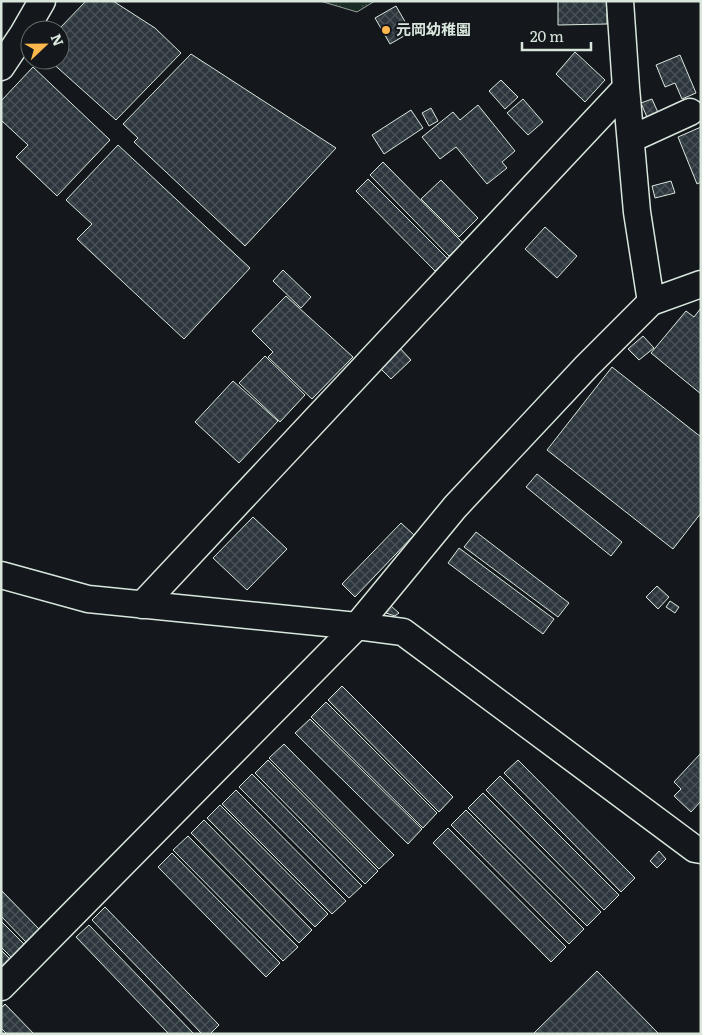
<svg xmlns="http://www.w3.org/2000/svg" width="702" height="1035" font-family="Literata,'Noto Sans JP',serif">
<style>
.park{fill:url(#park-tufts);stroke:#939e99}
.building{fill:url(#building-cross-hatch);stroke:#d8e6dc}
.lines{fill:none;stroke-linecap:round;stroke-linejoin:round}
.minor-casing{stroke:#d8e6dc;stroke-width:29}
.minor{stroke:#14181c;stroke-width:26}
.poi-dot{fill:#ffb74d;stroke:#14181c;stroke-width:2}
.labels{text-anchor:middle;stroke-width:4;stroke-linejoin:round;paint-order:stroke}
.poi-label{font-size:15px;font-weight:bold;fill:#d8e6dc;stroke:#14181c;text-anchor:start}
</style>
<defs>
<pattern id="park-tufts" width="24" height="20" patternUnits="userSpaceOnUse" patternTransform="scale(1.25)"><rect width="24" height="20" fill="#1a2d24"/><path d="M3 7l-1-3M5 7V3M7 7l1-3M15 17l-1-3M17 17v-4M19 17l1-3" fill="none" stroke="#3b4b43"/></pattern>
<pattern id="building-cross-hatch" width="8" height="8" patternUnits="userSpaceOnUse" patternTransform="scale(1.25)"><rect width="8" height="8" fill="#2c363c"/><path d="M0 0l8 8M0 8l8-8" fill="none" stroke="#4a5358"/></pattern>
</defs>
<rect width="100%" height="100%" fill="#14181c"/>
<path class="park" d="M 320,1 L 375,1 L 357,12 Z"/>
<path class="building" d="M 86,1 L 113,1 L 155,28 L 181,53 L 116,120 L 49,60 L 60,60 L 60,30 L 58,30 Z
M 558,1 L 607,1 L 607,24 L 558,25 Z
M 396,6 L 411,32 L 390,44 L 375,18 Z
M 575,52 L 605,80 L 585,102 L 556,74 Z
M 191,54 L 336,148 L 245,246 L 134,142 L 138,138 L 123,124 Z
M 680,55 L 696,93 L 682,99 L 675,83 L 665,87 L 656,65 Z
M 33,67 L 110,140 L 57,196 L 16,157 L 28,145 L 1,120 L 1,101 Z
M 501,80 L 518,97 L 505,109 L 489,91 Z
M 523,99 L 543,122 L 528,135 L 507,113 Z
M 652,99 L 660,117 L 649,122 L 641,103 Z
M 478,105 L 515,151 L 502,162 L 507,168 L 487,184 L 456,147 L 440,159 L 422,137 L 453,112 L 460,120 Z
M 431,108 L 438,121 L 429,126 L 422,113 Z
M 411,110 L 423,128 L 384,154 L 372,135 Z
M 701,127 L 701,182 L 697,184 L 678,137 Z
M 118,145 L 250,268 L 184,339 L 77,239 L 92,224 L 66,200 Z
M 383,162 L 463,243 L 449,256 L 370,175 Z
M 368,179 L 448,259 L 435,271 L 356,191 Z
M 441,180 L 478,218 L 459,237 L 421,199 Z
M 671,181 L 675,193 L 655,198 L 652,186 Z
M 545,227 L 577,256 L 557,278 L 525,249 Z
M 283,270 L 311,297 L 301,308 L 273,281 Z
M 286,296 L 353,357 L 312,399 L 268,357 L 273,352 L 252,331 Z
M 701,308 L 701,394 L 651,353 L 686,311 L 694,317 Z
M 643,336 L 654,348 L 639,360 L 628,349 Z
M 399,347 L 411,360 L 391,379 L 379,367 Z
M 265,356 L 305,395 L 280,422 L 239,383 Z
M 612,367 L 701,437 L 701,513 L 673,549 L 547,450 Z
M 233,381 L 278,421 L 239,463 L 195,422 Z
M 537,474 L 622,542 L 611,556 L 526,487 Z
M 253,517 L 287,549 L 247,590 L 213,558 Z
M 401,523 L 414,535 L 355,597 L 342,584 Z
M 476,532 L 569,603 L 558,617 L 464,547 Z
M 459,548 L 554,619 L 543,634 L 448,563 Z
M 657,586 L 669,597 L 658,609 L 646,597 Z
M 670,601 L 679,607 L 675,613 L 666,607 Z
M 391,606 L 399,613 L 395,616 L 386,613 Z
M 342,686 L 453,797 L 439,812 L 328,700 Z
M 326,702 L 437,813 L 423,828 L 311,717 Z
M 310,719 L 422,829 L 408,844 L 295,733 Z
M 284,744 L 394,855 L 379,869 L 269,758 Z
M 701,753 L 701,801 L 691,812 L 674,796 L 681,789 L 674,782 Z
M 268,760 L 378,871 L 365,884 L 255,773 Z
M 518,760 L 635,878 L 621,892 L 504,773 Z
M 252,774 L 362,886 L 349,898 L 239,787 Z
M 500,776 L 619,895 L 604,910 L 486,790 Z
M 236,790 L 346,901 L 332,914 L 222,804 Z
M 483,793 L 601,912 L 587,926 L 468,808 Z
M 220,805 L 328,914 L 315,927 L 207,818 Z
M 466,810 L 584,929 L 569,944 L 451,825 Z
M 204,820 L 312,930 L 299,943 L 191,833 Z
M 448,828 L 566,947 L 551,962 L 433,843 Z
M 188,836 L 298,947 L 283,961 L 173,850 Z
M 659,851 L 666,859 L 657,868 L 650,861 Z
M 172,853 L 280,963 L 266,977 L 158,867 Z
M 1,890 L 39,929 L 26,942 L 1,916 Z
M 105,907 L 219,1025 L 210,1034 L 202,1034 L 92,920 Z
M 1,921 L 25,945 L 12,958 L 1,947 Z
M 89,925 L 194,1034 L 169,1034 L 76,937 Z
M 1,950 L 10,959 L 1,969 Z
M 597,971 L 659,1034 L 533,1034 Z
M 5,1004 L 34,1034 L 7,1034 L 1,1028 L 1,1008 Z"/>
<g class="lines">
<defs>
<path id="minor" d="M 620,1 L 626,88 L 637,212 L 651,302
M 1,67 L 23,34 L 42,1
M 631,139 L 690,112
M 1,575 L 88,599 L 357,626 L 403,632 L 695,849 L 701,850
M 142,605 L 626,88
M 1,987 L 357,626 L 455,507 L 587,366 L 651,302 L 701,284"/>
</defs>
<use href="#minor" class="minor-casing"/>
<use href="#minor" class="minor"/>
</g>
<circle class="poi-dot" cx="386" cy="30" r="5"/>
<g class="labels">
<g class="poi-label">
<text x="396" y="35">元岡幼稚園</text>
</g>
</g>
<rect width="702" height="1035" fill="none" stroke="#d8e6dc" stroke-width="5"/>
<g transform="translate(45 45) rotate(68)"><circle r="24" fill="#14181c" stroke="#626a69"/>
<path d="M0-4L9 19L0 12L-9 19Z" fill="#ffb74d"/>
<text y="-8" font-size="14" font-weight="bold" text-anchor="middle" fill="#d8e6dc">N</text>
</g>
<path d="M522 42v8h69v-8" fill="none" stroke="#d8e6dc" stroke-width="2.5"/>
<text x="530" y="42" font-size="15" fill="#d8e6dc" stroke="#14181c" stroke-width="4" paint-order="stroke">20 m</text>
</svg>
